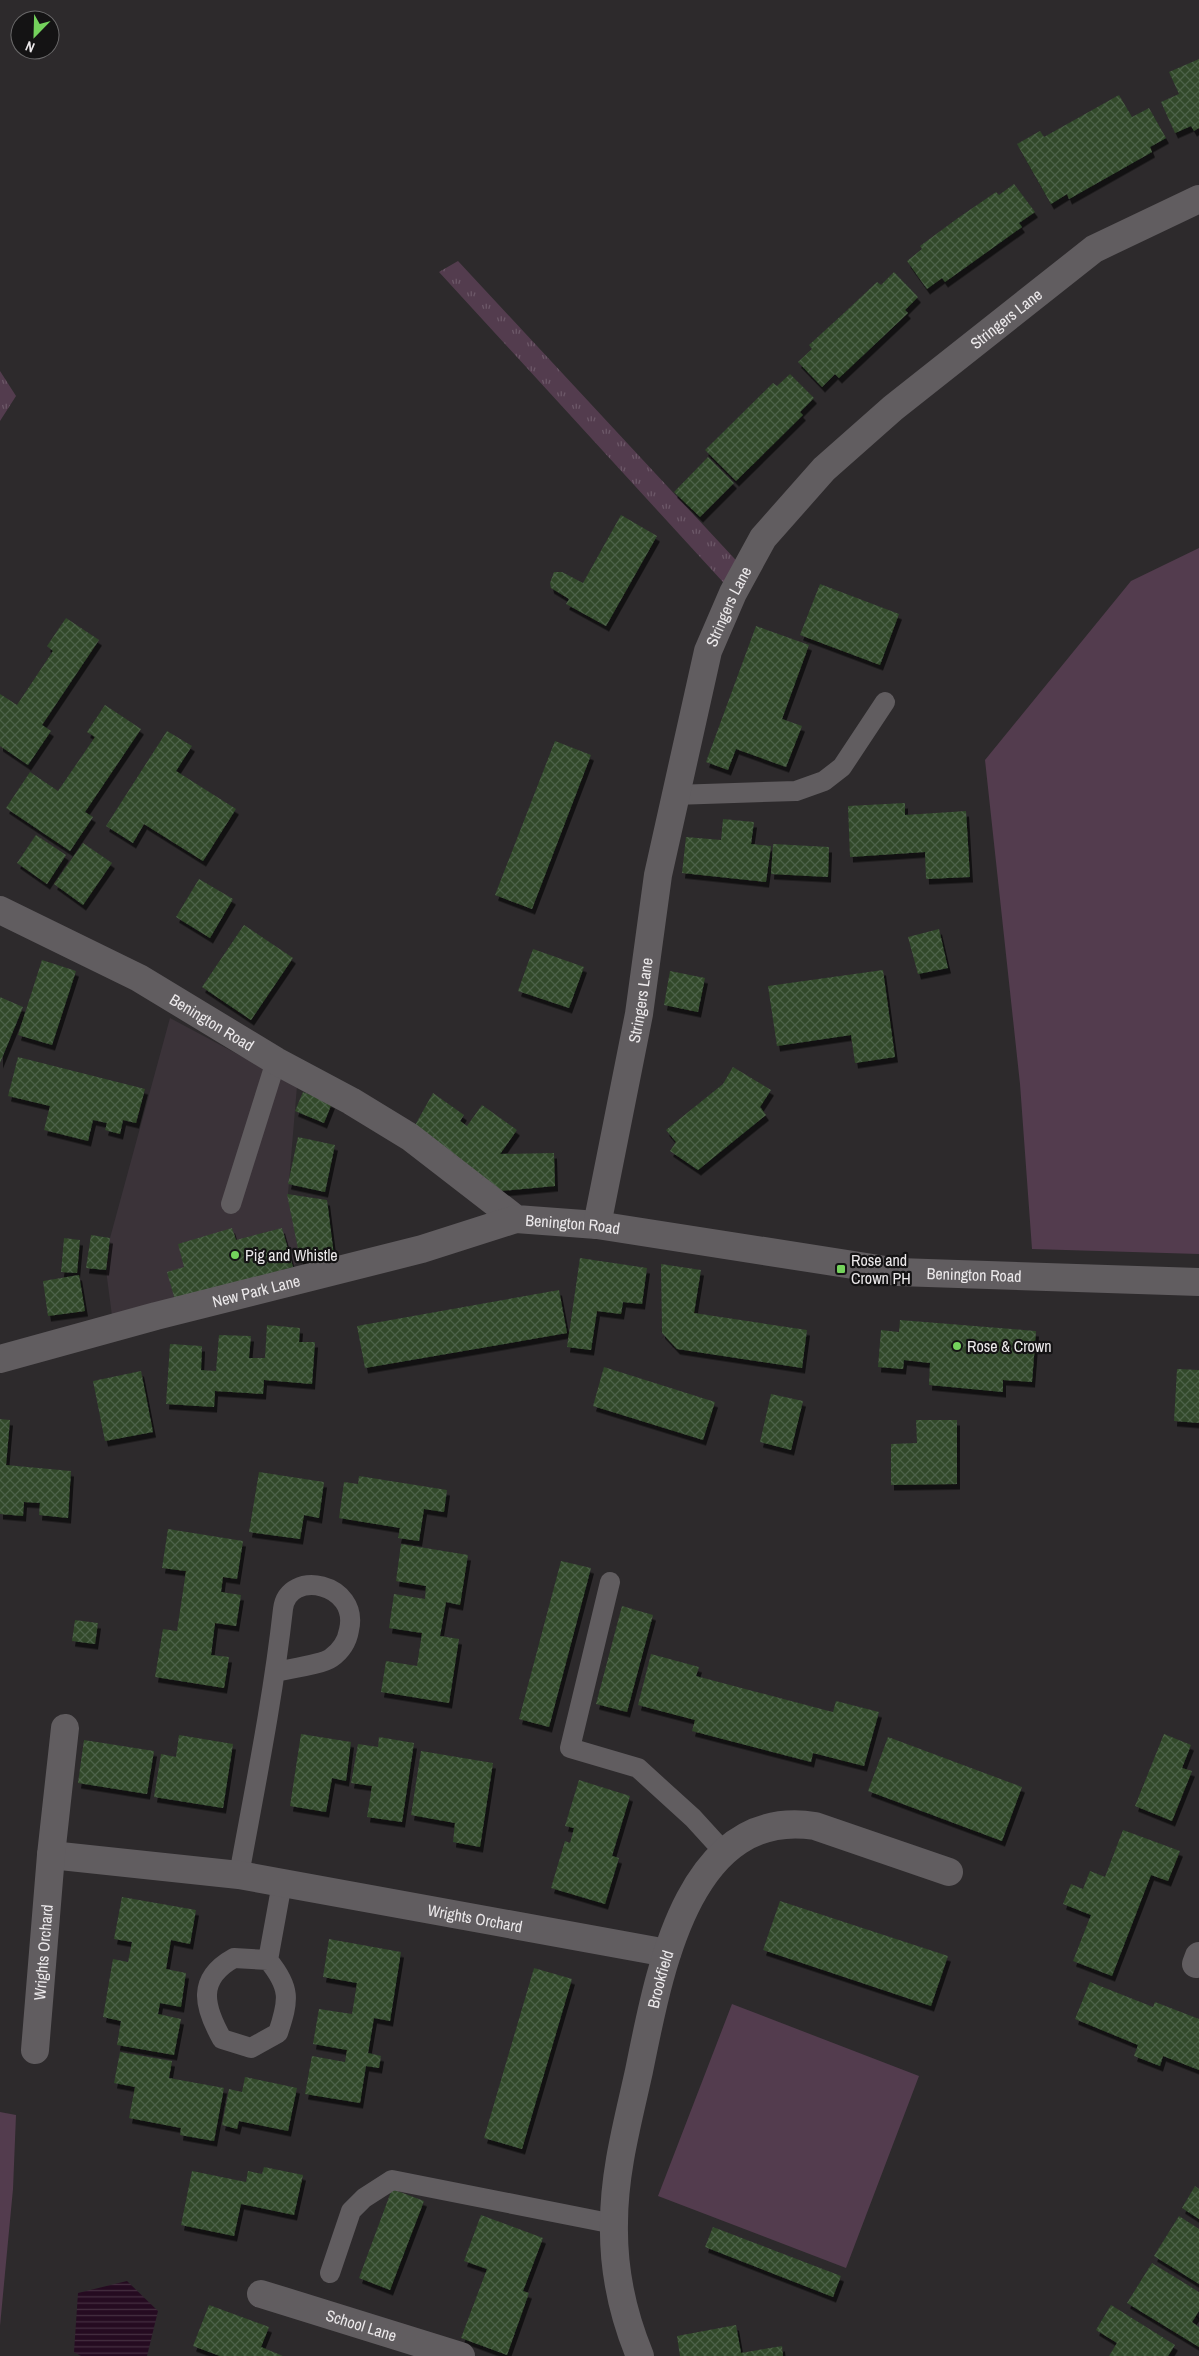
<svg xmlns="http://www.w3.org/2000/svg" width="1199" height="2356" font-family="'Archivo Narrow',sans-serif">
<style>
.built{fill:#3b3339}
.grass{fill:url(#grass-tufts)}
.park{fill:#533c4e}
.water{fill:url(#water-rules)}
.building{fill:url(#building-cross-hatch);filter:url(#shadow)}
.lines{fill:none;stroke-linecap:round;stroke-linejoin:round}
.service{stroke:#615d60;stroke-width:20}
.minor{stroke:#615d60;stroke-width:28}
.poi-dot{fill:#74d25c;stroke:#141314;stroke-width:2}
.labels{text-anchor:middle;stroke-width:4.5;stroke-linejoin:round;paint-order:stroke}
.street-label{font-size:16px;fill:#ece9eb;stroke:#141314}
.poi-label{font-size:16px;fill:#ece9eb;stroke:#141314;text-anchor:start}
</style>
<defs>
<pattern id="grass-tufts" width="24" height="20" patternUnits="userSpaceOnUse" patternTransform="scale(1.25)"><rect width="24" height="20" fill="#533c4e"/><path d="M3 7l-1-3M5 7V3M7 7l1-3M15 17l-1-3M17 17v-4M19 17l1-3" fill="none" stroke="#6c5868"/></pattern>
<pattern id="water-rules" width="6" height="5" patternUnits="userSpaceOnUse" patternTransform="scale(1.25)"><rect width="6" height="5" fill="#250b21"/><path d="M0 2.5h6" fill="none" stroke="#452f41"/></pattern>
<pattern id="building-cross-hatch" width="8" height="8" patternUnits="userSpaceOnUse" patternTransform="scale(1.25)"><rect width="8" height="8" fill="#30482a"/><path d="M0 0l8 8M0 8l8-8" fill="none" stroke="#4e6249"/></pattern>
<filter id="shadow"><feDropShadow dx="3" dy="5.5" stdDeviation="0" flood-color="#0009"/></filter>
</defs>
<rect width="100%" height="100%" fill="#2d2a2c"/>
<path class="built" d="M 170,1018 L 297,1086 L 288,1194 L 300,1259 L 293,1267 L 175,1300 L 112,1316 L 106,1270 L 110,1238 Z"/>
<path class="grass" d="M 458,261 L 746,571 L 733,593 L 439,272 Z
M 0,371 L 16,396 L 0,421 Z"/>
<path class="park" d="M 1199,548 L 1199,1254 L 1032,1249 L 1020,1084 L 985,760 L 1131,581 Z
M 732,2004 L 919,2076 L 846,2268 L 658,2196 Z
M 0,2112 L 16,2115 L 13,2189 L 0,2326 Z"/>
<path class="water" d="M 127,2281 L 158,2311 L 147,2356 L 81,2356 L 74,2352 L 78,2293 Z"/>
<path class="building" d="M 1199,59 L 1199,128 L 1194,131 L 1191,126 L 1175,133 L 1161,102 L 1179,94 L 1169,72 Z
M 1119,95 L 1132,117 L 1149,108 L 1166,138 L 1150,147 L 1152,152 L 1069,199 L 1067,194 L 1051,204 L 1017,144 L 1040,131 L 1044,137 Z
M 1014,184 L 1035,212 L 1019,223 L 1022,227 L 945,282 L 942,278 L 927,289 L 907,261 L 922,249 L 920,246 L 958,218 L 996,192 L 999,195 Z
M 894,272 L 918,297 L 905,310 L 908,313 L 839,378 L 835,374 L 822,387 L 798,362 L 812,349 L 809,345 L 844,313 L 877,282 L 881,285 Z
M 790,374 L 814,398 L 800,412 L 803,415 L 736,481 L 705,450 L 773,383 L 777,386 Z
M 708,457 L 734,483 L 700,517 L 674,492 Z
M 621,515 L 657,536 L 606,626 L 566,604 L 569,599 L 551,588 L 550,583 L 554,572 L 562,572 L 583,583 Z
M 820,584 L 899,614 L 880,665 L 800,635 Z
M 66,618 L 99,640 L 42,725 L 51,731 L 28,765 L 0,746 L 0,694 L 17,705 L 53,651 L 47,646 Z
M 756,626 L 809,645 L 782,719 L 802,726 L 786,767 L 736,749 L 728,770 L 706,762 Z
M 105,705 L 141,729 L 85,812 L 93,817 L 70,851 L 6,808 L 30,772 L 58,791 L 95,737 L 87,732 Z
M 167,731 L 192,746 L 176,771 L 236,809 L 203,861 L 144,824 L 133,843 L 106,826 Z
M 555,741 L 591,755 L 532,909 L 495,895 Z
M 905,803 L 905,815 L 966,811 L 970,877 L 926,879 L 925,852 L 850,857 L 848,806 Z
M 723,819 L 754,822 L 751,844 L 771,846 L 766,882 L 682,873 L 686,837 L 721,840 Z
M 36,835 L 66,855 L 47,884 L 17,863 Z
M 83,843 L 112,863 L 83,905 L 54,884 Z
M 773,844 L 829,847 L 828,877 L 771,874 Z
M 199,879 L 233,899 L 210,938 L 176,917 Z
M 244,925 L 293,958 L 251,1020 L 202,987 Z
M 939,929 L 948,968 L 918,974 L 908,937 Z
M 533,949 L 584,967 L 569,1008 L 518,991 Z
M 42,960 L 76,971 L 52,1045 L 18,1035 Z
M 883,970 L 895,1057 L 855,1063 L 851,1035 L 777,1046 L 768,986 Z
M 670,971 L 705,978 L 698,1012 L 664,1005 Z
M 0,997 L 23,1007 L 0,1063 Z
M 18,1057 L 145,1089 L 136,1123 L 123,1120 L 120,1134 L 105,1130 L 107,1123 L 93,1120 L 88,1141 L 44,1130 L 50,1106 L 8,1096 Z
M 733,1067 L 771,1090 L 760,1107 L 766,1115 L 698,1170 L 670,1151 L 676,1142 L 666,1130 L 723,1084 Z
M 303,1092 L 332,1103 L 324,1123 L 295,1111 Z
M 433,1093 L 464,1115 L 460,1121 L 467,1126 L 482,1105 L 517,1130 L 500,1154 L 554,1153 L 555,1186 L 500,1191 L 413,1129 Z
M 298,1137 L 335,1145 L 325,1192 L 288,1184 Z
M 287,1194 L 327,1200 L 334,1256 L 300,1259 Z
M 232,1228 L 236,1240 L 282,1228 L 293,1267 L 175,1300 L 167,1272 L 184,1267 L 178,1244 Z
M 91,1235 L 110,1238 L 106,1270 L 86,1268 Z
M 64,1238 L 80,1240 L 77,1273 L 61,1272 Z
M 580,1258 L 647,1268 L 642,1304 L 623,1302 L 621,1314 L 597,1311 L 591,1350 L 567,1347 Z
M 661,1264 L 701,1270 L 694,1313 L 807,1330 L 802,1368 L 677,1349 L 662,1333 Z
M 79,1275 L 85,1311 L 48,1316 L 43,1281 Z
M 559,1290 L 567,1333 L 365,1368 L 357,1326 Z
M 900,1320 L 1036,1331 L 1032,1382 L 1003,1380 L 1003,1392 L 929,1385 L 930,1363 L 904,1360 L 903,1369 L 878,1367 L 881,1330 L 899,1332 Z
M 267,1325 L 300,1328 L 299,1342 L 315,1342 L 312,1384 L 264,1380 L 263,1394 L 215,1391 L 214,1407 L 166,1404 L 170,1344 L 202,1346 L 201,1370 L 216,1371 L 219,1335 L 251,1336 L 249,1358 L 265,1358 Z
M 604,1367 L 715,1402 L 703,1440 L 593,1406 Z
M 1177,1369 L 1199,1370 L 1199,1423 L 1174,1421 Z
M 141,1371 L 153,1432 L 105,1441 L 93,1381 Z
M 771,1394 L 803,1401 L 791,1450 L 760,1442 Z
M 0,1419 L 10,1420 L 6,1465 L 71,1471 L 68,1518 L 39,1515 L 40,1503 L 24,1502 L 23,1516 L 0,1514 Z
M 916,1420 L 957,1420 L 957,1484 L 891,1485 L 891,1444 L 917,1443 Z
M 259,1472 L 324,1482 L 319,1518 L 304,1515 L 300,1539 L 249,1532 Z
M 359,1476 L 447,1490 L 444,1512 L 424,1509 L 419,1541 L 398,1538 L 400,1528 L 339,1518 L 344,1482 L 358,1484 Z
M 168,1529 L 243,1541 L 237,1579 L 223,1577 L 221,1592 L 241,1595 L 236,1626 L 215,1623 L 211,1655 L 229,1657 L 224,1688 L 155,1677 L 163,1629 L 177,1631 L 186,1571 L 162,1568 Z
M 401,1544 L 468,1555 L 460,1605 L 446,1602 L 440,1636 L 459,1639 L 449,1703 L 381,1692 L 386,1661 L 417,1666 L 422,1633 L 389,1628 L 394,1594 L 425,1599 L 426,1586 L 396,1581 Z
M 561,1561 L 591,1568 L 549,1727 L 519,1719 Z
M 622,1606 L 653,1615 L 627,1712 L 596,1704 Z
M 75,1620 L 98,1623 L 95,1644 L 72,1641 Z
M 651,1654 L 699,1667 L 696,1676 L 825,1710 L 833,1712 L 836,1701 L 879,1712 L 864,1766 L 813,1753 L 811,1762 L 692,1731 L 695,1720 L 638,1705 Z
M 301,1734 L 351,1742 L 346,1781 L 332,1778 L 326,1812 L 290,1806 Z
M 1164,1734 L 1191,1745 L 1182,1768 L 1192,1771 L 1172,1821 L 1135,1806 Z
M 179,1735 L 233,1744 L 223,1808 L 154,1797 L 161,1754 L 176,1757 Z
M 379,1737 L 414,1743 L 402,1822 L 367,1817 L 372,1786 L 351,1783 L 358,1744 L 378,1747 Z
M 888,1737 L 1022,1787 L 1002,1841 L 868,1791 Z
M 84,1740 L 154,1751 L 147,1794 L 78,1783 Z
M 421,1751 L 493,1763 L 480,1847 L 453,1842 L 455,1823 L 411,1815 Z
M 579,1780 L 630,1796 L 612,1856 L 619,1858 L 605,1904 L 551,1888 L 565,1841 L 570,1843 L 574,1828 L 565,1826 Z
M 1123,1830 L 1180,1851 L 1168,1881 L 1151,1875 L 1112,1976 L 1073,1961 L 1091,1915 L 1063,1904 L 1071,1884 L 1083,1889 L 1090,1871 L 1105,1877 Z
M 122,1897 L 196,1910 L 190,1944 L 171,1940 L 166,1969 L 186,1973 L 181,2007 L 160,2003 L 158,2014 L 181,2019 L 174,2055 L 117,2045 L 121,2021 L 103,2017 L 113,1959 L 128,1962 L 132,1942 L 114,1939 Z
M 780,1901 L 948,1956 L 931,2006 L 763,1950 Z
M 329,1939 L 401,1952 L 390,2021 L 374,2018 L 368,2053 L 381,2056 L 379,2068 L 366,2066 L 360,2103 L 305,2094 L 312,2056 L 345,2062 L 347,2050 L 313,2044 L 319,2009 L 352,2014 L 357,1983 L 323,1977 Z
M 534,1968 L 572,1979 L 522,2149 L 484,2138 Z
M 1090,1982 L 1153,2007 L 1155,2002 L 1199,2019 L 1199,2070 L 1163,2056 L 1160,2066 L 1134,2056 L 1138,2045 L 1075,2019 Z
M 120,2052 L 172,2061 L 169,2078 L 224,2088 L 214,2141 L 180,2135 L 181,2128 L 129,2118 L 135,2087 L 114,2083 Z
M 245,2077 L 297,2088 L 288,2131 L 239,2121 L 237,2129 L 222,2125 L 229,2089 L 242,2092 Z
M 264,2167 L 303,2175 L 294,2215 L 241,2204 L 234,2236 L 181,2225 L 192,2171 L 246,2182 L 248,2171 L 262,2174 Z
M 1195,2186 L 1199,2189 L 1199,2219 L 1182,2208 Z
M 392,2189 L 424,2201 L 390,2290 L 359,2278 Z
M 481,2215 L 543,2238 L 523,2291 L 529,2293 L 507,2355 L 461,2338 L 487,2269 L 464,2261 Z
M 1179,2216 L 1199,2229 L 1199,2284 L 1154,2256 Z
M 713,2227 L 841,2276 L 833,2297 L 705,2247 Z
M 1152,2263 L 1199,2292 L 1199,2311 L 1192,2322 L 1199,2327 L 1199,2347 L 1127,2303 Z
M 209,2305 L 269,2327 L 261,2347 L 283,2356 L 220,2356 L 193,2346 Z
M 1111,2305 L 1175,2345 L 1168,2356 L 1109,2356 L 1117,2343 L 1096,2330 Z
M 736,2325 L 741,2353 L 782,2346 L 783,2356 L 680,2356 L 677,2336 Z"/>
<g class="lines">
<path class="service" d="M 674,795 L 796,791 L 824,781 L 842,767 L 885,702
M 231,1204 L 276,1061
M 610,1582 L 570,1748 L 638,1768 L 693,1818 L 724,1852
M 239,1875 C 255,1787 273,1699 283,1609 C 288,1568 360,1583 349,1630 C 347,1642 341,1651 331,1658 C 323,1664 288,1669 276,1672
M 234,1958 L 268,1960 C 291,1988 289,2000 278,2033 L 251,2048 L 222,2039 C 204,2007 196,1979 234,1958 Z
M 268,1960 L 282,1883
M 330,2273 L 351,2211 L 364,2198 L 392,2180 L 614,2224"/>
<g class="minor">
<path id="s1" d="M 0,910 L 139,978 L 276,1061 L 351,1101 L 410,1137 L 516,1219 L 597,1225 L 898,1272 L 1199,1282"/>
<path id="s2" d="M 597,1225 L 639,1014 L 658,875 L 708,651 L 733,593 L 763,538 L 824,469 L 893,408 L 1094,249 L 1199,199"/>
<path id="s3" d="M 0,1359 L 156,1316 L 422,1249 L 516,1219"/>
<path id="s4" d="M 51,1855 L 239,1875 L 667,1953"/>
<path d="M 1196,1964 L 1199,1956"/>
<path id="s5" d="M 35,2050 L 51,1855 L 65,1728"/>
<path id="s6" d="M 261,2294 L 461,2356"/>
<path id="s7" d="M 640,2356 C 623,2315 613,2268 614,2223 C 614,2171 628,2121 639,2071 C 658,1979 686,1806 815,1826 L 949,1872"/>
</g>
</g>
<g class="poi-dot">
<circle cx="235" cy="1255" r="5"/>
<rect x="836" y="1264" width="10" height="10" rx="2.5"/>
<circle cx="957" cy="1346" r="5"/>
</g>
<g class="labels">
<g class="street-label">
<text dy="6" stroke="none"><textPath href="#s2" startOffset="1039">Stringers Lane</textPath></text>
<text dy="6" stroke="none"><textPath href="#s2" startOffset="634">Stringers Lane</textPath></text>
<text dy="6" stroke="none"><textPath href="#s2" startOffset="229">Stringers Lane</textPath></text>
<text dy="6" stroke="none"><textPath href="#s1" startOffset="240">Benington Road</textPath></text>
<text dy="6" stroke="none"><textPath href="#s1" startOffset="660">Benington Road</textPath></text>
<text dy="6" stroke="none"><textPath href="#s1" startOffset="1065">Benington Road</textPath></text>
<text dy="6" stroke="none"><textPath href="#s3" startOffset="265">New Park Lane</textPath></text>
<text dy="6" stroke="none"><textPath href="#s4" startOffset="429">Wrights Orchard</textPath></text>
<text dy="6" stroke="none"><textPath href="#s5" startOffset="98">Wrights Orchard</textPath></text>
<text dy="6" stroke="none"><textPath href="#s7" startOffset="385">Brookfield</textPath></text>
<text dy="6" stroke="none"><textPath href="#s6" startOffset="105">School Lane</textPath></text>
</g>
<g class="poi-label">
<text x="245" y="1261">Pig and Whistle</text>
<text x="851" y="1266">Rose and<tspan x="851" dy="18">Crown PH</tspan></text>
<text x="967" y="1352">Rose &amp; Crown</text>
</g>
</g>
<g transform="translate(35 35) rotate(203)"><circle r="24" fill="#141314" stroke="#6a696a"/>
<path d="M0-4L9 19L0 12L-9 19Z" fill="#74d25c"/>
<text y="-8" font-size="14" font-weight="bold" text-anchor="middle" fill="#ece9eb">N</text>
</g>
</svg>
